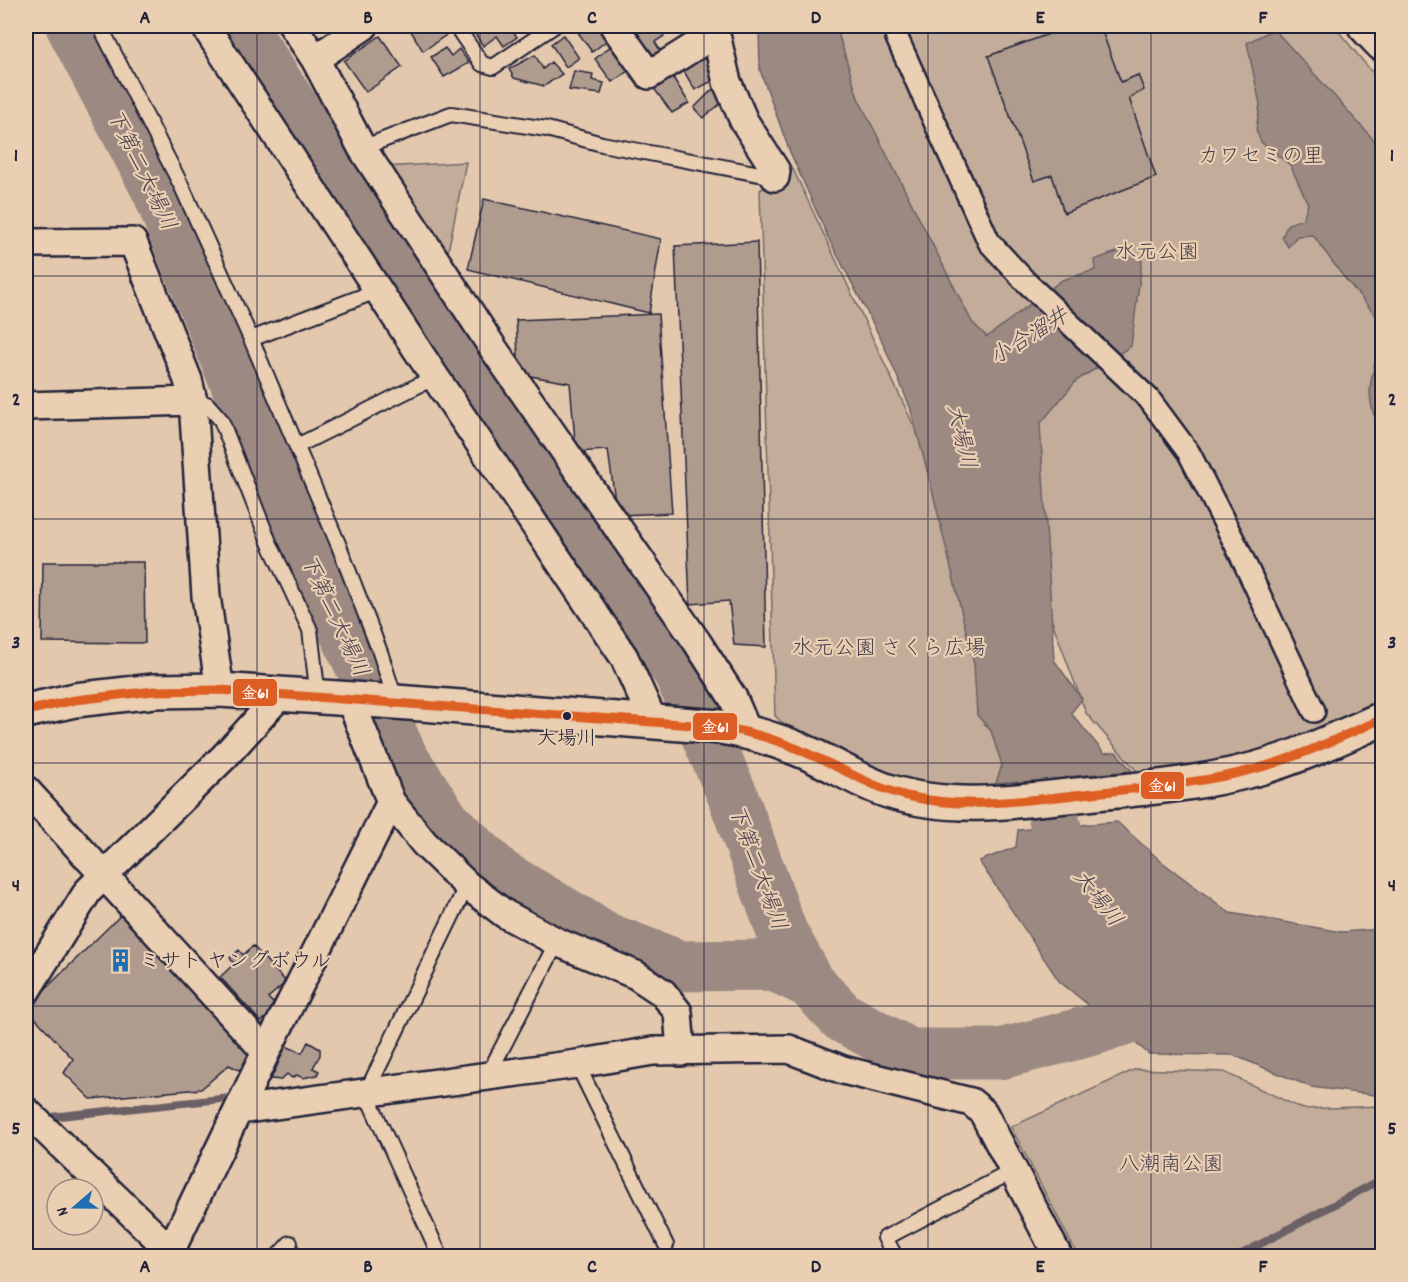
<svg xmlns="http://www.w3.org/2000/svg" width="1408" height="1282" font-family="Dekko,'Klee One',sans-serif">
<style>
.green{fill:#c3ad9a;stroke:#72686a;stroke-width:1.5}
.water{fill:#9c8a82;stroke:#6b6066;stroke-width:1.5}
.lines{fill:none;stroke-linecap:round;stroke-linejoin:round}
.stream{stroke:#6b6066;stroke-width:8}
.river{stroke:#9c8a82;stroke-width:51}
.building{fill:#b09c8f;stroke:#22223b;stroke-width:1.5}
.service-casing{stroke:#22223b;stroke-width:18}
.pedestrian-casing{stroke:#22223b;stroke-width:26}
.minor-casing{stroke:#22223b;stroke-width:32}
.tertiary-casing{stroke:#22223b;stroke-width:38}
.primary-casing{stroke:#22223b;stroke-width:38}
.service{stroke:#ebcfb2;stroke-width:14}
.pedestrian{stroke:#ebcfb2;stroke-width:21}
.minor{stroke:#ebcfb2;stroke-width:27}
.tertiary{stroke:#ebcfb2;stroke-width:33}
.primary{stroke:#ebcfb2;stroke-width:33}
.bus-1-casing{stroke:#ebcfb2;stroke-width:14}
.bus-1{stroke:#dd5e24;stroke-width:9}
.grid{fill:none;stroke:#22223b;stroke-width:1.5;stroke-opacity:0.55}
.bus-dot{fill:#22223b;stroke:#ebcfb2;stroke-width:2}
.labels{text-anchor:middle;stroke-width:4.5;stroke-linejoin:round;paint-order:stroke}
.bus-label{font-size:20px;fill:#22223b;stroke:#ebcfb2}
.park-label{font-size:21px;fill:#423e4e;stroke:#ebcfb2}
.poi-label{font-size:21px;fill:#22223b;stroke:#ebcfb2;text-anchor:start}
.water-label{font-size:22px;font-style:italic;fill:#474150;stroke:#ebcfb2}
.line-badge{stroke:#ebcfb2;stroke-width:2}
.badge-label{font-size:16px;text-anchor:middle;font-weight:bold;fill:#fff}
.neatline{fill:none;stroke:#22223b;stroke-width:2}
.grid-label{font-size:20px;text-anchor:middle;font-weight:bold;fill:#22223b}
</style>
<rect width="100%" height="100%" fill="#e3c8ad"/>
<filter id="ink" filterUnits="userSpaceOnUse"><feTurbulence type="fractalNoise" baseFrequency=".0167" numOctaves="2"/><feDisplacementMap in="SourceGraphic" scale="12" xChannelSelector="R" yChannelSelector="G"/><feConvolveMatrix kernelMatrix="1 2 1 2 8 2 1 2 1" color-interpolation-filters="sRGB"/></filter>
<g filter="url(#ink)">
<path class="green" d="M 831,26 L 1334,26 L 1382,84 L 1382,710 L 1284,751 L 1142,777 L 1086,713 Z
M 466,162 L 446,261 L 384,167 Z
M 793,169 L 1083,785 L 969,797 L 889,776 L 800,739 L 775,716 L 760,190 Z
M 1136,1069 L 1224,1072 L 1303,1109 L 1382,1106 L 1382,1256 L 1078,1256 L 1011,1127 Z"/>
<path class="water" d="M 759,26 L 836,26 L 858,98 L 972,322 L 987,337 L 1062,280 L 1095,270 L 1094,260 L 1125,249 L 1142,261 L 1131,346 L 1076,381 L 1040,424 L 1054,660 L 1082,699 L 1071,713 L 1104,753 L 1116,752 L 1132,771 L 996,783 L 1002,765 L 991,731 L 977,715 L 974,664 L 931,485 L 910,407 L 883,343 L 829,239 L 790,152 L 760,70 Z
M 1274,29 L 1382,149 L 1382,323 L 1339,271 L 1313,235 L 1297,236 L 1288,247 L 1282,237 L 1288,224 L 1303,219 L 1308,204 L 1290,165 L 1261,142 L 1256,130 L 1260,104 L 1247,43 Z
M 1382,344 L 1382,432 C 1363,400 1370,379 1380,345 Z
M 1117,822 L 1162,862 L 1230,913 L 1342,932 L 1382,929 L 1382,1096 L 1311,1087 L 1233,1055 L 1149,1054 L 1059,981 L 979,861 L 1016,847 L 1018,830 Z"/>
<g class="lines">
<path class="stream" d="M 41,1118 L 240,1097
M 1238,1256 L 1382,1179"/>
<path class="river" d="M 71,26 L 157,190 L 280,493 L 403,758 L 446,823 L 501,875 L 607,938 L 681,966 L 772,965 L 810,983
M 241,26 L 306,127 L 679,673 L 732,794 L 782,932 L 810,983 L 842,1017 L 910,1054 L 1000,1054 L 1093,1030 L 1178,1002
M 1027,710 L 1061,848 L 1091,886"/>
</g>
<path class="building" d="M 408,26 L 444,26 L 449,33 L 423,51 Z
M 470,26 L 509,26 L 517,37 L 504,46 L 497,36 L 483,46 Z
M 579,26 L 601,26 L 610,38 L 592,52 L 575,28 Z
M 648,26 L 656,26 L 664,36 L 655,42 L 661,52 L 649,59 L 634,35 Z
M 1071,26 L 1100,26 L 1121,82 L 1138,75 L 1144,90 L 1129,98 L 1156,177 L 1064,213 L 1052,175 L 1034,181 L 988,56 Z
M 563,35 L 579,58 L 566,67 L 551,44 Z
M 380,36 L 402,67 L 366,92 L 344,61 Z
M 612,45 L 631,69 L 612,82 L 595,59 Z
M 445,48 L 451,56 L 459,49 L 469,63 L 444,77 L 431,57 Z
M 535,55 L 543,69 L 551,62 L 562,74 L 544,86 L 514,78 L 509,69 Z
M 704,56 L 718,78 L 695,90 L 682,68 Z
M 574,71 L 593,74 L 592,80 L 604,83 L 601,94 L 569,90 Z
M 672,76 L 689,103 L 672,113 L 653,87 Z
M 715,87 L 725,100 L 703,118 L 694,108 Z
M 484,199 L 661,239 L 649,313 L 468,269 Z
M 757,242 L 766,647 L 734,645 L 729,601 L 690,604 L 675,246 Z
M 658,314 L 672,513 L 617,515 L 608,450 L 576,452 L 570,383 L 519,374 L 516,320 Z
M 43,562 L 144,562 L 145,643 L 42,642 Z
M 123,913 L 254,1056 L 239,1070 L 229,1065 L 201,1089 L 91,1099 L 64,1073 L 73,1059 L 26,1008 Z
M 253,946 L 286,982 L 268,998 L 277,1007 L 261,1022 L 220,977 L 234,964 L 230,958 L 239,950 L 243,955 Z
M 308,1042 L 320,1049 L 320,1055 L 313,1068 L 319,1071 L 317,1075 L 303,1078 L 297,1075 L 292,1078 L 287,1074 L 281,1080 L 271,1079 L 286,1046 L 302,1053 Z"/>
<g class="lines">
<defs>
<path id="service" d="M 100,26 L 182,187 L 251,339 L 339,546 L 380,652 L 396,702
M 456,26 L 482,64 L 493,67 L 554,26
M 362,148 L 451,114 L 547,129 L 602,144 L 775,177
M 251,339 L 379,290
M 193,401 L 207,404 L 221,420 L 269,542 L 310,630 L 318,697
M 297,446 L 435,377
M 577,1064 L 666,1245
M 488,1075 L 557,942
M 278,1256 L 290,1243
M 440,1256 L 366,1093 L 467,885
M 895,1256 L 885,1238 L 1013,1171"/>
<path id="pedestrian" d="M 895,26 L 897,38 L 989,242 L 1026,282 L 1149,399 L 1189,453 L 1238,549 L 1314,711"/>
<path id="minor" d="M 205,26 L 435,377 L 624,657 L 654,723
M 293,26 L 315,59 L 362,148 L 493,348 L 697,642 L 733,698 L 747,731
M 614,26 L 649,75 L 716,33
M 714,26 L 727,82 L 744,121 L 776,171 L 775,177
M 315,59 L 364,26
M 26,243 L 133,242 L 188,380 L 193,401 L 206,596 L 220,690
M 26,406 L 193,401
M 350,699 L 391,802 L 424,843 L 467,885 L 505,914 L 557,942 L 636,975 L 663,993 L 678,1012 L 681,1052
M 26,790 L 266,1052
M 26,991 L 88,891 L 225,756 L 280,695
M 239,1110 L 577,1064 L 653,1051 L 789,1049 L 843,1070 L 971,1102 L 983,1112 L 1058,1256
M 26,1111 L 176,1256
M 168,1256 L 266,1052 L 391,802"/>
<path id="tertiary" d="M 1365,26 L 1382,44"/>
<path id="primary" d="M 26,711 L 75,700 L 154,691 L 220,690 L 396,702 L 720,727 C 747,731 773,739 798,749 C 829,761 857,781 888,791 C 952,812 1021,801 1086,794 C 1143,789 1200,784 1256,769 C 1299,757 1341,737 1382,719"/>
</defs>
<use href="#service" class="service-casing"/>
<use href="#pedestrian" class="pedestrian-casing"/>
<use href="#minor" class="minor-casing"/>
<use href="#tertiary" class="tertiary-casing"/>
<use href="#primary" class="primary-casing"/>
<use href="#service" class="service"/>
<use href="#pedestrian" class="pedestrian"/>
<use href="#minor" class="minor"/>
<use href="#tertiary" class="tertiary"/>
<use href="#primary" class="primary"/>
<defs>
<path id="bus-1" d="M 26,711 L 75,700 L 154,691 L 220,690 L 720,727 C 751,732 782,741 811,755 C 845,770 875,789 912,797 C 965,809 1021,801 1075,795 C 1135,788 1196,785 1255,769 C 1299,757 1341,737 1382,719"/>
</defs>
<use href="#bus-1" class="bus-1-casing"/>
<use href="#bus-1" class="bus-1"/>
</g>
</g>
<path class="grid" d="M 257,26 L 257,1256M 480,26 L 480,1256M 704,26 L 704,1256M 928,26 L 928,1256M 1151,26 L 1151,1256M 26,276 L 1382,276M 26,519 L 1382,519M 26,763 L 1382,763M 26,1006 L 1382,1006"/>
<defs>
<symbol id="building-bare" viewBox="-9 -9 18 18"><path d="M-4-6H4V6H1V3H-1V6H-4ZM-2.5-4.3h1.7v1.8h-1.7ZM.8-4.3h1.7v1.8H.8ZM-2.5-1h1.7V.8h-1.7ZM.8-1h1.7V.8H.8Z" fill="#1f6fb2" stroke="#ebcfb2" stroke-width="2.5" paint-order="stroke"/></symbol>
</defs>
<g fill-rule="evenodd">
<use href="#building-bare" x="104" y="944" width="33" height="33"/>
</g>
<circle class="bus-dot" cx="567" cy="716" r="5"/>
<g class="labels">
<g class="bus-label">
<text x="567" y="744">大場川</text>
</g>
<g class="park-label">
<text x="1261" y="162">カワセミの里</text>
<text x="1157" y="258">水元公園</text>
<text x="889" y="654">水元公園 さくら広場</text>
<text x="1171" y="1170">八潮南公園</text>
</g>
<g class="poi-label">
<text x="139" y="967">ミサト ヤングボウル</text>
</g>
<g class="water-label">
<text transform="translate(143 169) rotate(64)" y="8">下第二大場川</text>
<text transform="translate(1028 335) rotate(-32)" y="8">小合溜井</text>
<text transform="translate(963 436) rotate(77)" y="8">大場川</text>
<text transform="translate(336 615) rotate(65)" y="8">下第二大場川</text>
<text transform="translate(759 867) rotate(70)" y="8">下第二大場川</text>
<text transform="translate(1099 897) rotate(52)" y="8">大場川</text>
</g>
</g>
<g class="line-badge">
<rect x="232" y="678" width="46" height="29" rx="6" fill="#dd5e24"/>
<rect x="692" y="712" width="46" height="29" rx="6" fill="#dd5e24"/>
<rect x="1140" y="771" width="45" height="29" rx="6" fill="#dd5e24"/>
</g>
<g class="badge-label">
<text x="255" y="698">金61</text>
<text x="715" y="732">金61</text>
<text x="1162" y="791">金61</text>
</g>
<rect width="1408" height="1282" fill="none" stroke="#ebcfb2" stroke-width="66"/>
<g transform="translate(75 1207) rotate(250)"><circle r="28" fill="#ebcfb2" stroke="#9b8a82" stroke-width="1.5"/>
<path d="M0-4.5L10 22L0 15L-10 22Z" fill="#1f6fb2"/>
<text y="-9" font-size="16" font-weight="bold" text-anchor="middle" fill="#22223b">N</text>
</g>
<rect x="33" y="33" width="1342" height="1216" class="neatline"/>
<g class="grid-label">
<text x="145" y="23">A</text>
<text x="368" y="23">B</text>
<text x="592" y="23">C</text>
<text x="816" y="23">D</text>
<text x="1040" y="23">E</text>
<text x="1263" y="23">F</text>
<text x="16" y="161">1</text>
<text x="1392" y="161">1</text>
<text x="16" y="405">2</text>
<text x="1392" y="405">2</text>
<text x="16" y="648">3</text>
<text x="1392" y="648">3</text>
<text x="16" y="891">4</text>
<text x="1392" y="891">4</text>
<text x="16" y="1134">5</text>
<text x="1392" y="1134">5</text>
<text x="145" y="1272">A</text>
<text x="368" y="1272">B</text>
<text x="592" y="1272">C</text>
<text x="816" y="1272">D</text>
<text x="1040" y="1272">E</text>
<text x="1263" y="1272">F</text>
</g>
</svg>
